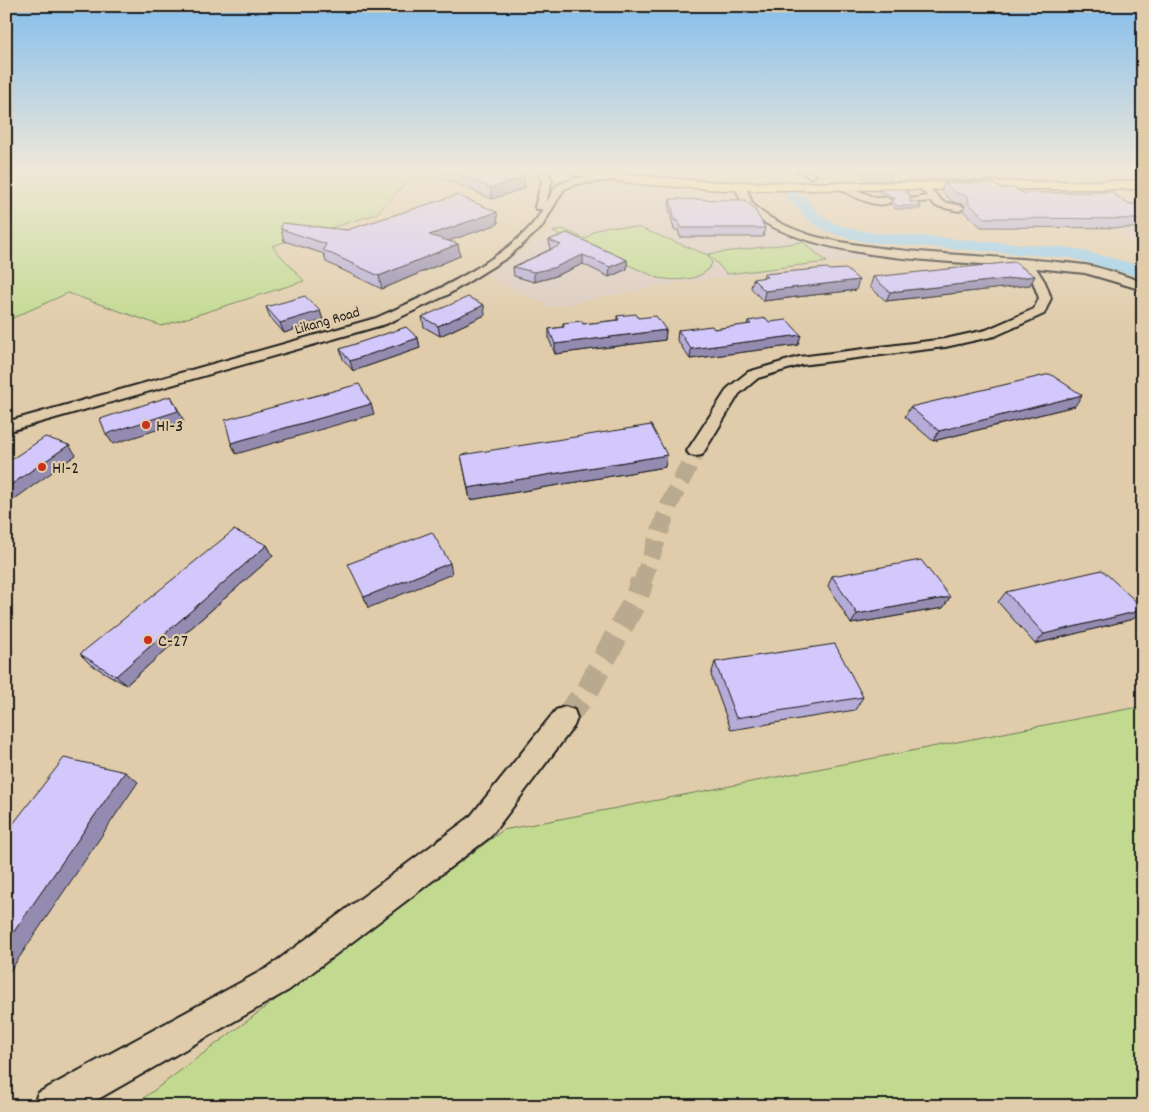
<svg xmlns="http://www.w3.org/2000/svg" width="1149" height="1112" font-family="Dekko,sans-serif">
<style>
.built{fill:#dccbc2}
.green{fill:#c1da90;stroke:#6e7b56}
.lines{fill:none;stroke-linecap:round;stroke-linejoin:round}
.river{fill:#92cef2;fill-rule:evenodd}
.minor-tunnel-far1{stroke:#b9a98e;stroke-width:18;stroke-dasharray:18 9;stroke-linecap:butt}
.minor-tunnel{stroke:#b9a98e;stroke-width:24;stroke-dasharray:24 12;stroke-linecap:butt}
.minor-casing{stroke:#1c1c1c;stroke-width:4}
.highway-casing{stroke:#1c1c1c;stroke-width:3}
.minor{fill:#e0ccaa;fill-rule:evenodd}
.highway{fill:#ffdf80;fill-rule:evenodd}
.wall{fill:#b5acd8;stroke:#1c1c1c}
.shaded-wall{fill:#948cb0;stroke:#1c1c1c}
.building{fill:#d3c8fb;stroke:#1c1c1c}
.poi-dot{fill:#c8321e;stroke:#e0ccaa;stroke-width:2}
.labels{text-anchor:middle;stroke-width:4.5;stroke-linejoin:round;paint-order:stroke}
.far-street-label{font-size:15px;fill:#1c1c1c;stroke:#e0ccaa}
.poi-label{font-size:18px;fill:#1c1c1c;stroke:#e0ccaa;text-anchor:start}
</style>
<rect width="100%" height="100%" fill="#e0ccaa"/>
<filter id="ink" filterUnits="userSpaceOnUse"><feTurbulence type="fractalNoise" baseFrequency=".02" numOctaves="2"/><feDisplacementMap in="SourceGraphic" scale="10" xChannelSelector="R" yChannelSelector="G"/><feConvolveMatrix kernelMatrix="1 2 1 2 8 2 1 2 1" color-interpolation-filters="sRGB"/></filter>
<g filter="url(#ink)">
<path class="built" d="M 601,183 L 741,195 L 750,210 L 814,241 L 882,256 L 664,285 L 550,307 L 485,275 L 549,233 L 567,195 Z
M 1080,202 L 1143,202 L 1143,253 L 1117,229 Z"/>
<path class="green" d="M 6,171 L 419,171 L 376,214 L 272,246 L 304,281 L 162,326 L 68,293 L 6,321 Z
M 608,226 L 640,228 L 708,255 L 712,263 C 704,282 675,281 658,278 L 553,232 L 562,229 L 586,239 L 594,231 Z
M 803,242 L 827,262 L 727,274 L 708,254 Z
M 1143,706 L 1143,1106 L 133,1106 L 503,830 Z"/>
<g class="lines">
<path class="river" d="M 773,175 L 778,176 L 782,181 L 780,184 C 773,186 770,185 766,179 L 768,176 Z
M 793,189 C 806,193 812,208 822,216 C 835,226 851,228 867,232 L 1071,248 L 1143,266 L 1143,278 L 1071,258 L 867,242 C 828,234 809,228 785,194 L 788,191 Z"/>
<path class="minor-tunnel-far1" d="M 642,583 L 669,505 L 696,451"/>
<path class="minor-tunnel" d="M 565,718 L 587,691 L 636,599 L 642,581"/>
<defs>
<path id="minor" d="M 538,171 L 548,171 L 552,180 L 546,203 L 557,185 L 575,178 L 615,174 L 620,177 L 615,180 L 577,184 L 564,189 L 541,228 L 508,257 L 447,295 L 386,324 L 6,432 L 6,422 L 376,318 C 424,297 518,256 543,209 L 536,209 L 535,207 L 542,180 Z
M 798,171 L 810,171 L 816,175 L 811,178 Z
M 740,183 C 749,186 748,198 754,205 C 765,219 803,234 821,238 C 907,257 997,254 1085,265 C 1104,268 1124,276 1143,282 L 1143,290 L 1085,273 L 1036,268 L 1045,282 L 1051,298 L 1044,314 L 995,336 L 945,347 L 801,365 L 758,378 L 739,394 L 702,455 L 696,456 L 690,455 L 687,451 L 728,388 L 748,372 L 799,357 L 945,339 L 986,330 L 1034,309 L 1039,298 L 1033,282 L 1023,267 C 943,260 841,261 769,225 C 760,220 750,215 745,207 C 740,201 738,193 735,186 Z
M 840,183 L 876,198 L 887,198 L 892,201 C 878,212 851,194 837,188 L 835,186 Z
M 923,183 L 926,184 L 943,202 L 963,206 L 964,208 L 959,211 L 936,206 L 931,201 L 910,203 L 910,199 L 927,196 L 918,186 Z
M 565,707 L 574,710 L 577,718 L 574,726 L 490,837 L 289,990 L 86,1106 L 33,1106 L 38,1093 L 267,968 L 470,817 L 556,710 Z"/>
<path id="highway" d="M 570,171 C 622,171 673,181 725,182 C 864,184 1004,181 1143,181 L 1143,189 L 723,190 L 638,184 L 576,175 Z"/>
</defs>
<use href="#minor" class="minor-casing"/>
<use href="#highway" class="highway-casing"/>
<use href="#minor" class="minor"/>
<use href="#highway" class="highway"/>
</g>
<path class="wall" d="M 439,171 L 508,171 L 524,177 L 525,188 L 492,199 L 440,177 Z
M 859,171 L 894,171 L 891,181 L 868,181 Z
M 918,171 L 980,171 L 976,180 L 928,180 Z
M 944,183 L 1000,188 L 1022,193 L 1128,204 L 1143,204 L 1143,228 L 981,227 L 963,211 L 965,205 L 953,202 L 941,191 Z
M 880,189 L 921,206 L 920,209 L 896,209 L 890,204 L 893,199 L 883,196 L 879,192 Z
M 670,199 L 765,228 L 763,237 L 680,237 L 678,230 L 674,230 L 669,208 Z
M 497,212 L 498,224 L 448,241 L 458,244 L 460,256 L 382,289 L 326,262 L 324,254 L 284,241 L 281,229 L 347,230 Z
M 549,240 L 627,260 L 627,269 L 609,277 L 583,264 L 553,277 L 534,282 L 514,276 L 513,267 L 551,249 L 550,249 Z
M 764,274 L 856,290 L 763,301 L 751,288 L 753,279 L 763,278 Z
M 1035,276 L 1030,285 L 886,301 L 870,287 L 873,277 Z
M 266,307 L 320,311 L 323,320 L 284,333 L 270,317 Z
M 485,315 L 440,336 L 424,327 L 422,317 Z
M 617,316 L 638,318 L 666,330 L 665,340 L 555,354 L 549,339 L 549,329 L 563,327 L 563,323 L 583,324 L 617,320 Z
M 748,321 L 769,322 L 798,345 L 690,359 L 677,340 L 678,330 L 714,329 L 747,325 Z
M 418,338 L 420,348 L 353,371 L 343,359 L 340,349 Z
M 1075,406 L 933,441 L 905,417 L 910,407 Z
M 461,455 L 665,467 L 470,500 Z
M 267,545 L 273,556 L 126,685 L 90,664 L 80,654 Z
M 832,576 L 950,597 L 943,608 L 851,624 L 828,586 Z
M 1006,592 L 1133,619 L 1035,644 L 998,602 Z
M 715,662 L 863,697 L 855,710 L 731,730 L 711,675 Z"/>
<path class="shaded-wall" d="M 524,177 L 525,188 L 492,199 L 491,188 Z
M 497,212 L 498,224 L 431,247 L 429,235 Z
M 458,244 L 460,256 L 382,289 L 379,276 Z
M 583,255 L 583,264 L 553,277 L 534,282 L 534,272 Z
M 627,260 L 627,269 L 609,277 L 610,267 Z
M 1035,276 L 1030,285 L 886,301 L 890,292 Z
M 859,280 L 856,290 L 763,301 L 765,291 Z
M 484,305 L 485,315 L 440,336 L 438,326 Z
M 320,311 L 323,320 L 284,333 L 280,323 Z
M 666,330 L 665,340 L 555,354 L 555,344 Z
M 801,335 L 798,345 L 690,359 L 691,349 Z
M 418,338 L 420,348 L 353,371 L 350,361 Z
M 1082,395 L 1075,406 L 933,441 L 939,431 Z
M 171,396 L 184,421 L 113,444 L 106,434 Z
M 371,404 L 374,414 L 236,454 L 231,443 Z
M 69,445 L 76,455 L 9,503 L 6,500 L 6,488 Z
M 667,455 L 665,467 L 470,500 L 468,488 Z
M 267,545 L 273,556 L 126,685 L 116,676 Z
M 450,563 L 452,574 L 368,608 L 364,597 Z
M 950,597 L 943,608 L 851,624 L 857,614 Z
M 1143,610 L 1143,611 L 1133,619 L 1035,644 L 1044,634 Z
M 125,772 L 138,782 L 6,977 L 6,943 Z"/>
<path class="building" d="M 451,171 L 508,171 L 524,177 L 491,188 Z
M 944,183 L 993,183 L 1000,188 L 1015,188 L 1022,193 L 1111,192 L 1128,204 L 1143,204 L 1143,219 L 985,218 L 967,202 L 969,200 L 968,196 L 956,193 Z
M 880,189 L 903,189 L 910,195 L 910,202 L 917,202 L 921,206 L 897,206 L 891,201 L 895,199 L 894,197 L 884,193 Z
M 457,195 L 497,212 L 429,235 L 458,244 L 379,276 L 323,250 L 326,244 L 281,229 L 282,223 L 347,230 Z
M 670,199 L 745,200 L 754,208 L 765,228 L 681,228 L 679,221 L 675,221 Z
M 567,233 L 627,260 L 610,267 L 583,255 L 553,268 L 534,272 L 513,267 L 561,245 L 549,240 Z
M 1014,262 L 1035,276 L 890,292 L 873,277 Z
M 827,268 L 830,270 L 846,269 L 859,280 L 765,291 L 753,279 L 767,277 L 764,274 Z
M 305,296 L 320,311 L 280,323 L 266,307 Z
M 468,297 L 484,305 L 438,326 L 422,317 Z
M 636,314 L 638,318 L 656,316 L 666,330 L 555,344 L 549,329 L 564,327 L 563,323 L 582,321 L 583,324 L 619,320 L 617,316 Z
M 766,318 L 769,322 L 787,320 L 801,335 L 691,349 L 678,330 L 712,326 L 714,329 L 751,324 L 748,321 Z
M 406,327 L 418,338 L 350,361 L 340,349 Z
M 1050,374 L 1082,395 L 939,431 L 910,407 Z
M 359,384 L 371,404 L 231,443 L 225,420 Z
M 171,396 L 178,411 L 106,434 L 100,419 Z
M 651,425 L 667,455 L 468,488 L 461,455 Z
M 45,437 L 69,445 L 6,488 L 6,463 Z
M 234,530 L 267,545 L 116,676 L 80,654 Z
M 432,532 L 450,563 L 364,597 L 348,564 Z
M 921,560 L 950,597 L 857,614 L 832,576 Z
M 1102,570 L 1143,608 L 1143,610 L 1044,634 L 1006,592 Z
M 835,644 L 863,697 L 736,718 L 715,662 Z
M 64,758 L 125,772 L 6,943 L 6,833 Z"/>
</g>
<linearGradient id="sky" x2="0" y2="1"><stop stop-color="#85beec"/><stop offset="0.52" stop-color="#f1e8d9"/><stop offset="1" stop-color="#f1e8d9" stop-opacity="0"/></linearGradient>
<rect width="1149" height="327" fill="url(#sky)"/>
<g class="poi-dot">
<circle cx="146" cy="425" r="5"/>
<circle cx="42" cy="467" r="5"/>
<circle cx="148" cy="640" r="5"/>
</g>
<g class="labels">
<g class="far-street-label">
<text transform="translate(327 320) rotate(-16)" y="5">Likang Road</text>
</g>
<g class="poi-label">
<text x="156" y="431">H1-3</text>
<text x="52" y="473">H1-2</text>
<text x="158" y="646">C-27</text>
</g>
</g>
<rect width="1149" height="1112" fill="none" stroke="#e0ccaa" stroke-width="25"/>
<rect x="12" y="12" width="1124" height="1087" fill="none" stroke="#1c1c1c" stroke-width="2" filter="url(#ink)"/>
</svg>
